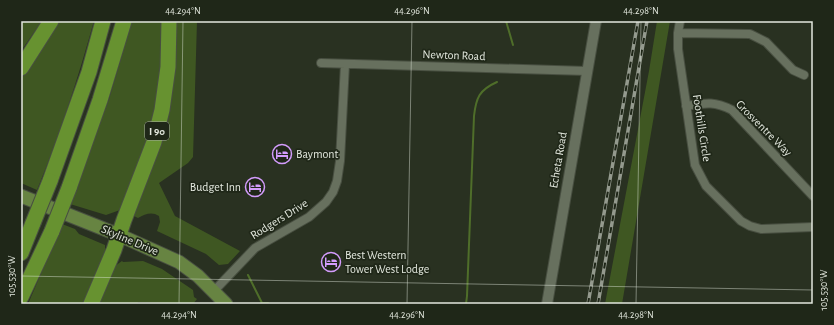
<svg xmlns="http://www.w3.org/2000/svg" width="834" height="325" font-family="'Alegreya Sans',sans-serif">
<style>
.green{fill:#3f5722}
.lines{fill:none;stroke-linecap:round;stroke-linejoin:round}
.stream{stroke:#4f6e2a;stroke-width:2}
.minor-casing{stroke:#484f41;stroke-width:10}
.tertiary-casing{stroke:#484f41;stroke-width:12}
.primary-casing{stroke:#484f41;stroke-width:15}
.motorway-casing{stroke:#484f41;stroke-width:17}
.minor{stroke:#67705e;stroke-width:8}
.tertiary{stroke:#67705e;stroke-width:10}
.primary{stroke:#678442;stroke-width:13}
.motorway{stroke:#679230;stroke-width:15}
.rail-casing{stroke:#949a8e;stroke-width:3.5}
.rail{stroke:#1f2718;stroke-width:2;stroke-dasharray:6;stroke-linecap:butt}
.motorway-bridge-casing{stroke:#484f41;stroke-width:17;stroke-linecap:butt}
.motorway-bridge{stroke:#679230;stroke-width:15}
.ticks{fill:none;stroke:#e3e8de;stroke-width:1;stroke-opacity:0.45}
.labels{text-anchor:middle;stroke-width:3.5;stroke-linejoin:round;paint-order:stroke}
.shield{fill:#1f2718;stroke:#a8aea3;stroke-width:1}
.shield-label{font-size:11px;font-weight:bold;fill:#e3e8de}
.street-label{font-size:12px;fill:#e3e8de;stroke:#1f2718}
.poi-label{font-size:12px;fill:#e3e8de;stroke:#1f2718;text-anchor:start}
.neatline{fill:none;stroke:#e3e8de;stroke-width:1.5}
.ticks-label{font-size:10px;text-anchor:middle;fill:#e3e8de}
</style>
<rect width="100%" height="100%" fill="#293121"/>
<path class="green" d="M 21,21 L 42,21 L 21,51 Z
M 57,21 L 94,21 C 78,78 60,135 37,190 L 21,183 L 21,77 Z
M 132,21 L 163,21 L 160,84 L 144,154 L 130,193 L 120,210 L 106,215 L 70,204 L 109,99 Z
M 172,21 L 197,21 L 193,157 L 188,163 L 159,183 L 175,216 L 240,251 L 228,264 L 219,265 L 206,254 L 157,231 L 160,222 L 159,216 C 152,211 145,214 138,218 L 132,215 L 151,170 Z
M 657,21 L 670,21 L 622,304 L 605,304 L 649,71 Z
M 62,224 L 75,229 L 79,234 L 105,245 L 105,249 L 107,250 L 97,269 L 86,304 L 28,304 Z
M 122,261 L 123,262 L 143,261 L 162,269 L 193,290 L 194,297 L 197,299 L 193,304 L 138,302 L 137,304 L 98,304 L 115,266 Z"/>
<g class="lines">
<path class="stream" d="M 506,21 L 513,45
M 248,275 L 262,303 L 268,303
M 466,304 L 467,296 L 474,116 C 476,98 479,90 497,82"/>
<defs>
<path id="minor" d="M 680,21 L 678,33 L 678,49 L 695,165 L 706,186 L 741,221 L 750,226 L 761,229 L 813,227
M 678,33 L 750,34 L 766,42 L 793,70 L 804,75
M 321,63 L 587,71
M 686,106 C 706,103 713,101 732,110 L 813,196
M 214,291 L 255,248 L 309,217 L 326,202 L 333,192 L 337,181 L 340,161 L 345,64"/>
<path id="tertiary" d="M 547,304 L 596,21"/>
<path id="primary" d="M 21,196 L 119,235 L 179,262 L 198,276 L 226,304"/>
<path id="motorway" d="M 21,68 L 51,21
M 50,181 L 89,72 L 103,21
M 69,188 L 100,100 L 124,21
M 21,253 L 33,223
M 21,297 L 52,231
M 91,304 L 114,250 L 124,220 L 154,142 L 162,110 L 168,67 L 169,21"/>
</defs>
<use href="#minor" class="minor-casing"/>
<use href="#tertiary" class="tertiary-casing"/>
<use href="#primary" class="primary-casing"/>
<use href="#motorway" class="motorway-casing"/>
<use href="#minor" class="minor"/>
<use href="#tertiary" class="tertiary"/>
<use href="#primary" class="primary"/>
<use href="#motorway" class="motorway"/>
<defs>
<path id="rail" d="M 588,304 L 638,21
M 598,304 L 647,21"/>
</defs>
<use href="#rail" class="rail-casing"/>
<use href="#rail" class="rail"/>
<defs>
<path id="motorway-bridge" d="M 33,223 L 50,181
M 52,231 L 69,188"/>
</defs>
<use href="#motorway-bridge" class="motorway-bridge-casing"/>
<use href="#motorway-bridge" class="motorway-bridge"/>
</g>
<path class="ticks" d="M 21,276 L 813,290M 179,304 L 183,21M 407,304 L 412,21M 636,304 L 641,21"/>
<defs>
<symbol id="hotel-ring" viewBox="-11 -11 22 22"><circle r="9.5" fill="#1f2718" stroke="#d39cfc" stroke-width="1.5"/><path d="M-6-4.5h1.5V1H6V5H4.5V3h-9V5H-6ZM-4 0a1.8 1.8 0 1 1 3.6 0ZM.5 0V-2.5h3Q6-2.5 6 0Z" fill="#d39cfc"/></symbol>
</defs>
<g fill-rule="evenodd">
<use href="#hotel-ring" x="271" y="143" width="22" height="22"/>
<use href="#hotel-ring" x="244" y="176" width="22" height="22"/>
<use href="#hotel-ring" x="320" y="251" width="22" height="22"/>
</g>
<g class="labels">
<rect class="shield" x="145" y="122" width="24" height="18" rx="3"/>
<g class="shield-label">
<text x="157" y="135">I 90</text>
</g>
<g class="street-label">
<text transform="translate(454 55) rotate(2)" y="4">Newton Road</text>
<text transform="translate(702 128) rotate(81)" y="4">Foothills Circle</text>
<text transform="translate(764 128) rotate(45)" y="4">Grosventre Way</text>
<text transform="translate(558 160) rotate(-80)" y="4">Echeta Road</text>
<text transform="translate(279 219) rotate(-32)" y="4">Rodgers Drive</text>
<text transform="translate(130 240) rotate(23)" y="4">Skyline Drive</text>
</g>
<g class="poi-label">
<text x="296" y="158">Baymont</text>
<text x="241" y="191" text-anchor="end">Budget Inn</text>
<text x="345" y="259">Best Western<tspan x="345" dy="14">Tower West Lodge</tspan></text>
</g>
</g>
<rect width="834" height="325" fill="none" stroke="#1f2718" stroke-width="44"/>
<rect x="22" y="22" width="790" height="281" class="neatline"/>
<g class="ticks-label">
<text x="183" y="14">44.294°N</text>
<text x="412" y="14">44.296°N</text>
<text x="641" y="14">44.298°N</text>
<text transform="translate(11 276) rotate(-90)" y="4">105.530°W</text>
<text transform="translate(823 290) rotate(-90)" y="4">105.530°W</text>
<text x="179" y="318">44.294°N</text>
<text x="407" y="318">44.296°N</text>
<text x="636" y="318">44.298°N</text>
</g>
</svg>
